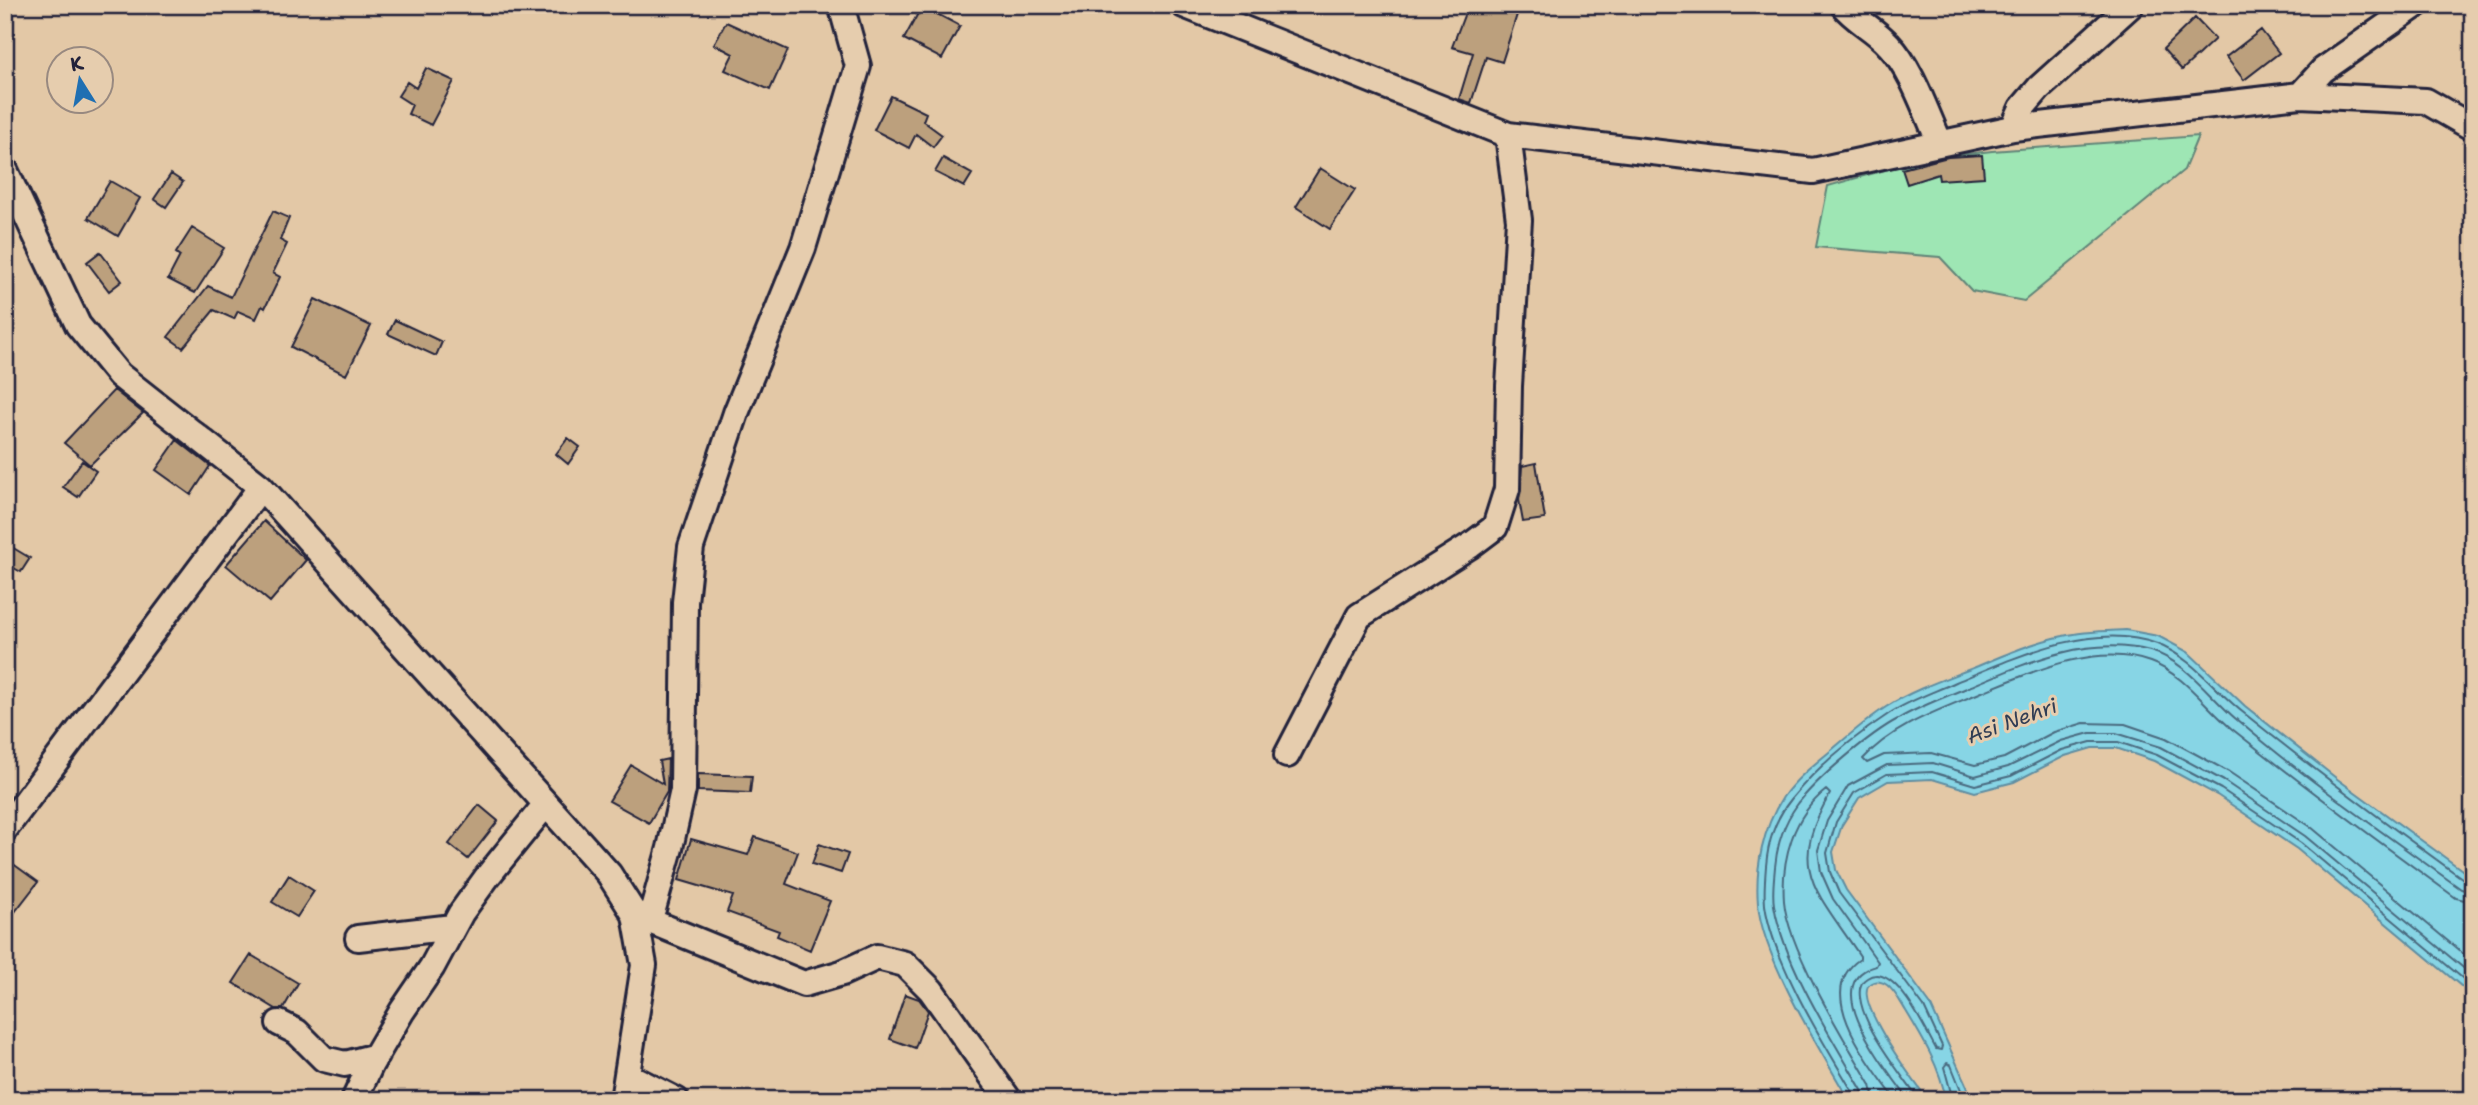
<svg xmlns="http://www.w3.org/2000/svg" width="2478" height="1105" font-family="'Shantell Sans',sans-serif">
<style>
.green{fill:#9ee6b4;stroke:#608478;stroke-width:2}
.water{fill:#87d5e5;stroke:#5f8da1;stroke-width:2}
.lines{fill:none;stroke-linecap:round;stroke-linejoin:round}
.shore{stroke:#4a6a7f;stroke-width:2}
.building{fill:#bca07d;stroke:#22223b;stroke-width:2}
.minor-casing{stroke:#22223b;stroke-width:30}
.minor{stroke:#e6cdae;stroke-width:24}
.labels{text-anchor:middle;stroke-width:6;stroke-linejoin:round;paint-order:stroke}
.water-label{font-size:21px;font-style:italic;fill:#313d54;stroke:#e6cdae}
</style>
<rect width="100%" height="100%" fill="#e3c8a6"/>
<filter id="ink" filterUnits="userSpaceOnUse"><feTurbulence type="fractalNoise" baseFrequency=".0143" numOctaves="2"/><feDisplacementMap in="SourceGraphic" scale="14" xChannelSelector="R" yChannelSelector="G"/><feConvolveMatrix kernelMatrix="1 2 1 2 8 2 1 2 1" color-interpolation-filters="sRGB"/></filter>
<g filter="url(#ink)">
<path class="green" d="M 2198,136 L 2184,170 L 2024,301 L 1972,291 L 1940,257 L 1816,247 L 1828,186 L 1924,159 L 1992,151 Z"/>
<path class="water" d="M 2126,630 L 2158,636 L 2188,652 L 2245,706 L 2336,778 L 2473,878 L 2473,996 L 2297,849 L 2217,795 L 2154,761 L 2116,748 L 2092,748 L 2065,756 L 2014,782 L 1975,792 L 1932,779 L 1888,781 L 1859,798 L 1842,825 L 1833,852 L 1836,870 L 1846,890 L 1930,1004 L 1973,1100 L 1946,1100 C 1940,1067 1923,1039 1906,1011 C 1901,1003 1895,991 1887,985 C 1883,982 1876,980 1871,983 C 1849,996 1917,1085 1928,1100 L 1849,1100 C 1821,1052 1762,957 1758,904 C 1755,867 1763,828 1783,797 C 1795,780 1812,766 1828,753 C 1847,737 1866,720 1886,707 C 1914,689 1948,678 1978,666 C 2006,654 2034,642 2063,636 C 2084,631 2105,631 2126,630 Z"/>
<g class="lines">
<path class="shore" d="M 2473,902 L 2456,898 C 2380,843 2305,787 2232,729 C 2205,707 2184,674 2150,662 C 2097,642 2031,672 1982,692 C 1942,709 1893,725 1863,759 L 1867,763 L 1884,755 L 1931,753 L 1975,765 L 2004,758 L 2054,732 L 2084,723 L 2125,724 L 2166,738 L 2229,772 L 2311,827 L 2473,962
M 1855,1100 L 1854,1094 C 1824,1044 1773,962 1765,905 C 1764,893 1765,878 1766,866 C 1768,842 1776,817 1792,798 C 1818,766 1855,736 1890,713 C 1910,700 1934,692 1956,682 C 2013,658 2095,620 2157,644 C 2193,658 2215,691 2245,714 C 2317,772 2391,827 2466,881 L 2473,883
M 1863,1100 L 1862,1090 C 1832,1039 1783,962 1774,905 C 1772,893 1774,879 1775,867 C 1777,845 1784,823 1797,805 C 1815,780 1871,733 1898,719 C 1920,706 1945,697 1969,687 C 2026,663 2086,635 2150,651 C 2185,660 2209,696 2236,719 C 2307,780 2385,834 2461,889 L 2473,892
M 1874,1100 L 1871,1085 C 1845,1041 1788,949 1784,901 C 1781,859 1793,816 1826,790 L 1830,794 C 1785,870 1818,892 1860,956 L 1860,959 C 1810,992 1872,1067 1896,1100
M 1909,1100 C 1889,1072 1814,982 1876,966 L 1878,962 L 1833,899 L 1821,872 L 1818,850 L 1827,821 L 1848,786 L 1887,765 L 1933,763 L 1975,776 L 2008,767 L 2061,741 L 2090,733 L 2116,733 L 2161,747 L 2224,781 L 2305,836 L 2473,976
M 1919,1100 C 1901,1074 1863,1028 1860,997 C 1859,989 1860,982 1867,978 C 1894,960 1926,1031 1936,1049 L 1941,1050 L 1942,1046 L 1924,1007 L 1839,893 L 1830,872 L 1827,853 L 1836,822 L 1854,793 L 1887,774 L 1932,772 L 1975,785 L 2011,776 L 2062,750 L 2091,742 L 2118,742 L 2157,755 L 2221,789 L 2301,843 L 2473,987
M 1953,1100 L 1944,1067 L 1947,1063 L 1951,1065 L 1965,1100"/>
</g>
<path class="building" d="M 1468,5 L 1520,5 L 1502,62 L 1486,57 L 1471,103 L 1459,99 L 1473,53 L 1452,47 Z
M 922,6 L 960,26 L 942,59 L 904,39 Z
M 2195,18 L 2215,39 L 2182,70 L 2163,49 Z
M 726,22 L 788,50 L 770,90 L 725,70 L 733,54 L 714,44 Z
M 2261,30 L 2279,53 L 2244,80 L 2226,57 Z
M 426,68 L 454,81 L 431,125 L 408,114 L 412,105 L 398,96 L 407,82 L 416,88 Z
M 891,96 L 926,113 L 923,121 L 942,135 L 933,147 L 916,134 L 909,148 L 874,130 Z
M 1982,155 L 1984,177 L 1939,180 L 1938,174 L 1907,184 L 1902,169 L 1948,157 Z
M 943,158 L 972,174 L 964,187 L 935,172 Z
M 1320,168 L 1355,190 L 1330,229 L 1296,207 Z
M 171,174 L 183,182 L 166,207 L 154,199 Z
M 110,181 L 140,198 L 118,236 L 88,218 Z
M 273,211 L 289,218 L 280,240 L 287,244 L 273,273 L 280,277 L 265,308 L 262,306 L 256,319 L 238,311 L 234,319 L 214,310 L 183,348 L 168,337 L 208,286 L 231,297 Z
M 192,228 L 224,248 L 195,293 L 168,279 L 180,256 L 176,253 Z
M 100,252 L 122,281 L 109,291 L 87,262 Z
M 315,299 L 371,326 L 346,375 L 291,347 Z
M 395,320 L 442,342 L 436,356 L 388,334 Z
M 114,390 L 143,413 L 90,465 L 64,443 Z
M 568,438 L 580,447 L 568,464 L 556,454 Z
M 177,440 L 210,466 L 191,495 L 156,470 Z
M 82,461 L 96,471 L 78,497 L 63,487 Z
M 1536,463 L 1545,519 L 1523,522 L 1519,500 L 1522,466 Z
M 264,521 L 306,560 L 270,602 L 226,565 Z
M 5,543 L 30,558 L 21,572 L 5,563 Z
M 668,759 L 667,792 L 649,823 L 609,801 L 631,765 L 663,784 L 659,761 Z
M 698,774 L 752,776 L 750,793 L 698,791 Z
M 479,805 L 498,821 L 468,859 L 449,844 Z
M 755,837 L 798,852 L 786,884 L 830,901 L 810,950 L 777,936 L 779,931 L 727,912 L 733,896 L 679,880 L 691,839 L 748,855 Z
M 819,844 L 848,854 L 841,873 L 812,864 Z
M 5,858 L 38,882 L 14,913 L 5,906 Z
M 289,875 L 314,891 L 297,917 L 272,902 Z
M 251,955 L 298,983 L 283,1009 L 276,1009 L 233,983 Z
M 905,994 L 919,999 L 928,1011 L 915,1048 L 890,1039 Z"/>
<g class="lines">
<defs>
<path id="minor" d="M 1184,5 L 1508,135 L 1813,171 L 2013,128 L 2300,95 L 2426,101 L 2473,128
M 1843,5 C 1856,21 1875,29 1889,45 C 1912,69 1926,113 1940,143
M 2300,95 L 2323,70 L 2416,5
M 2013,128 L 2022,108 L 2039,88 L 2131,5
M 5,170 L 78,325 L 119,375 L 261,487 L 609,874 L 635,915 L 644,965 L 623,1100
M 1287,755 L 1359,616 L 1471,545 L 1495,527 L 1507,489 L 1509,386 L 1519,220 L 1508,135
M 5,829 L 261,487
M 635,915 L 804,984 L 842,973 L 877,957 L 905,964 L 931,990 L 1009,1100
M 643,918 L 653,909 L 670,848 L 683,790 L 685,602 L 691,547 L 736,413 L 803,248 L 858,66 L 841,5
M 358,938 L 453,927
M 279,1023 L 297,1032 L 324,1059 L 345,1064 L 376,1056
M 627,1075 L 676,1100
M 354,1100 L 371,1064 L 402,1011 L 432,967 L 461,913 L 487,877 L 546,804"/>
</defs>
<use href="#minor" class="minor-casing"/>
<use href="#minor" class="minor"/>
</g>
</g>
<g class="labels">
<g class="water-label">
<text transform="translate(2012 721) rotate(-20)" y="7">Asi Nehri</text>
</g>
</g>
<rect width="2478" height="1105" fill="none" stroke="#e6cdae" stroke-width="28"/>
<rect x="14" y="14" width="2450" height="1077" fill="none" stroke="#22223b" stroke-width="2.5" filter="url(#ink)"/>
<g transform="translate(80 80) rotate(349)"><circle r="33" fill="#e6cdae" stroke="#988980" stroke-width="2"/>
<path d="M0-5L12 26L0 18L-12 26Z" fill="#1f6fb2"/>
<text y="-10" font-size="19" font-weight="bold" text-anchor="middle" fill="#22223b">K</text>
</g>
</svg>
